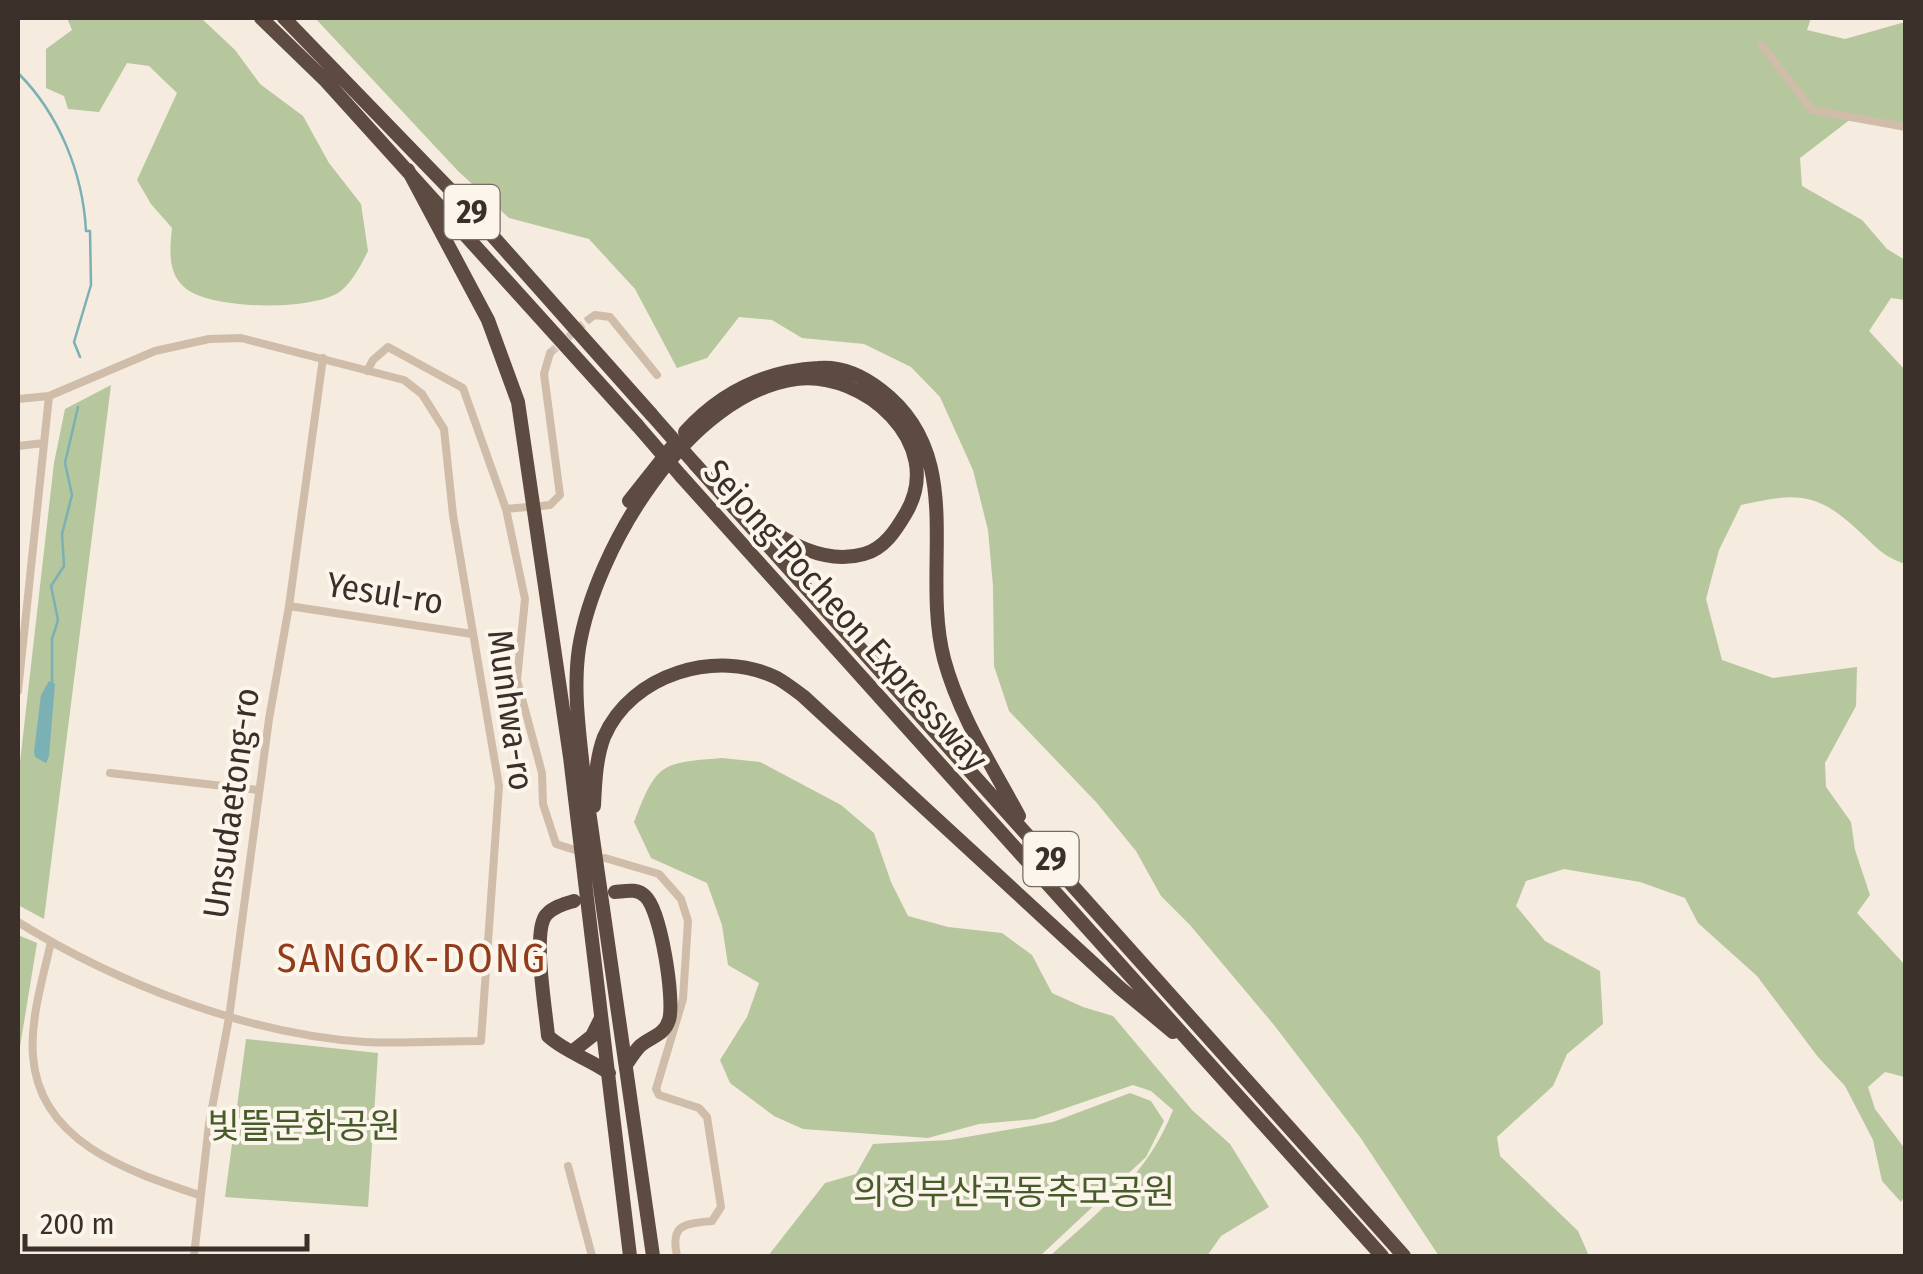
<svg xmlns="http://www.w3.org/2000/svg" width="1923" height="1274" font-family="'Fira Sans Condensed','Noto Sans KR',sans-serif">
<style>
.green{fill:#b6c69d}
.water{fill:#7bb0b5}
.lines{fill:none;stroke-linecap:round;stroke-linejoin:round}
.stream{stroke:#7bb0b5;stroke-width:2.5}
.minor-tunnel{stroke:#d0c6bb;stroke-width:8;stroke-dasharray:8 4;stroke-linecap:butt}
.minor{stroke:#cfbca9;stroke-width:8}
.motorway{stroke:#5d4a40;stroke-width:14}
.motorway-bridge{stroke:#5d4a40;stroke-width:14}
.labels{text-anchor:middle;stroke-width:8;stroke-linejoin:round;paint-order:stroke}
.shield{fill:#fcf5ec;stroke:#756b64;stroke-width:2.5}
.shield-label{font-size:32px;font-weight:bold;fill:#3b3029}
.street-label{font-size:35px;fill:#3b3029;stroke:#fcf5ec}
.park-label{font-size:35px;fill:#485c2b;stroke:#fcf5ec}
.quarter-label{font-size:40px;letter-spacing:2.5px;fill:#923c1b;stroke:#fcf5ec}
</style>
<rect width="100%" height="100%" fill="#f5ebdf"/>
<path class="green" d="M 67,18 L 201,18 L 235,50 L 260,84 L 303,116 L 329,163 L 361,204 L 368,251 C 362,263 353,281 342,290 C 317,312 208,310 184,287 C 167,272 170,248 172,228 L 151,204 L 137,180 L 177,93 L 149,66 L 127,63 L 99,112 L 68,109 L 64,96 L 46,88 L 46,49 L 72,30 Z
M 315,18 L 1811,18 L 1807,30 L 1845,39 L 1905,22 L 1905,123 L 1856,115 L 1800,158 L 1802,186 L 1862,220 L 1887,249 L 1905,260 L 1905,300 L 1891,298 L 1869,331 L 1905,370 L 1905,564 C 1883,556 1878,549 1861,533 C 1818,492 1798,492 1741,505 L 1719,550 L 1706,599 L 1722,660 L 1773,678 L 1857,667 L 1856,706 L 1825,763 L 1826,787 L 1851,822 L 1855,850 L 1870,895 L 1857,913 L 1905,965 L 1905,1077 L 1885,1072 L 1868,1087 L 1875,1109 L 1905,1149 L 1905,1195 L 1901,1202 L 1882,1181 L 1873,1140 L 1845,1086 L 1818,1057 L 1757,976 L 1698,923 L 1685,898 L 1640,882 L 1564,869 L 1526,881 L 1516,906 L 1545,941 L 1600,971 L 1603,1024 L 1567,1054 L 1553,1086 L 1497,1137 L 1500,1156 L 1578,1231 L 1589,1256 L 1439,1256 L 1360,1137 L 1274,1025 L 1190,925 L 1161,896 L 1136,851 L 1096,802 L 1009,711 L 994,666 L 993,586 L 988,530 L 973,470 L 940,397 L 911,367 L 864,344 L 802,338 L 772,320 L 739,317 L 707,358 L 677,368 L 635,289 L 589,239 L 509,218 L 458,171 Z
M 111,385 L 44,919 L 18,905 L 18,780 L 54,463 L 65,409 Z
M 722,758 L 760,762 L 841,805 L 874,833 L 891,882 L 908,916 L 948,927 L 1002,933 L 1032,955 L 1052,993 L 1083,1007 L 1113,1016 L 1192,1110 L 1230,1144 L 1269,1207 L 1221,1236 L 1207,1256 L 1050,1256 C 1100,1210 1148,1175 1173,1110 L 1151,1091 L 1133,1085 L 1034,1119 L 979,1124 L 928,1138 L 803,1129 L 774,1116 L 730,1083 L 720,1060 L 747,1017 L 759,983 L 728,965 L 722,925 L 707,883 L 651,858 L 634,822 C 657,762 661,763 722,758 Z
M 18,935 L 37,943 L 18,1059 Z
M 246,1039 L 378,1053 L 368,1207 L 225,1197 Z
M 1130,1093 L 1151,1101 L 1164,1121 L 1146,1157 L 1040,1256 L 768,1256 L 825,1183 L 856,1174 L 873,1144 L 949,1140 L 1053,1122 Z"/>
<path class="water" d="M 49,681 L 55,684 L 49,756 L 46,763 L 35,757 L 34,752 L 41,695 Z"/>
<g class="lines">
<path class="stream" d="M 18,73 C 59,114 83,173 86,231 L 90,231 L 91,285 L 74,342 L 80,357
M 52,683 L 52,639 L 58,620 L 51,586 L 64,566 L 62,534 L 72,495 L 65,463 L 78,407"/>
<path class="minor-tunnel" d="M 550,353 L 589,319"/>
<path class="minor" d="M 1762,45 L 1812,110 L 1906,127
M 589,319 L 595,315 L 610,317 L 657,375
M 367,371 L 373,360 L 388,347 L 463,388 L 506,509 L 528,507
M 18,399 L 49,396 L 155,351 L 209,339 L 241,338 L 404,380 L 422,394 L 444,429 L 453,515 L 499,786 L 481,1041 C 443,1041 403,1044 365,1042 C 249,1035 116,983 18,922
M 18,446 L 44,443
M 541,506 L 550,505 L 560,495 L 544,374 L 550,353
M 506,509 L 525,599 L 517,680 L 542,773 L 543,804 L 556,844 L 575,850
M 289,606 L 472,634
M 18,691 L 49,396
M 110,773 L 259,790
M 605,858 L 659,874 L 681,899 L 688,921 L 683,999 L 656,1089 L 659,1095 L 699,1108 L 707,1117 L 721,1207 L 712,1221 C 684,1224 670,1224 677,1256
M 51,942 C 43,978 30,1019 33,1056 C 39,1143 131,1172 199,1195
M 568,1166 L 592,1256
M 194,1256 L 209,1124 L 229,1018 L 269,719 L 289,606 L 323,358"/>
<path class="motorway" d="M 261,18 L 326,81 L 637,425
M 284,18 L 466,206 L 651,414
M 408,170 L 488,320 L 518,402 L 570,757 L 630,1256
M 685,432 C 721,392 765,371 818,368 C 841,366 863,376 881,390 C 969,457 920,566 944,659 C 959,715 992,766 1019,816
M 695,464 L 1404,1256
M 681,476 L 1382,1256
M 629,501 L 671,448
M 594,806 C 595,783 596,758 604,737 C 631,674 717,648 777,678 C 786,683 795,690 803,696 L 1120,988 L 1173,1032
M 615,892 C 626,891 637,888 645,896 C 661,910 675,1001 669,1020 C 664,1036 651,1036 640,1046 C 635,1051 630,1059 626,1065
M 574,901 C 564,904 553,907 546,915 C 532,932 546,1012 548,1036 C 565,1052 590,1059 609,1073
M 573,1051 L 592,1036 L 601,1018
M 653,1256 L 583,769 C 579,730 573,688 579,648 C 595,549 688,394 796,379 C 863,370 947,443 906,513 C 896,530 884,549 864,554 C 816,568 773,531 734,508"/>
<path class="motorway-bridge" d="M 651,414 L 695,464
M 637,425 L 681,476"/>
</g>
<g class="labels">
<g class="shield">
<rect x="444.5" y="185" width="55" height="54" rx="8"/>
<rect x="1023.5" y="832" width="55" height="54" rx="8"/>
</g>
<g class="shield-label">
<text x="472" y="223">29</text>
<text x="1051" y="870">29</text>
</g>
<g class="street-label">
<text transform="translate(385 593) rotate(9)" y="12">Yesul-ro</text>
<text transform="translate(846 615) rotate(48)" y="12">Sejong-Pocheon Expressway</text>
<text transform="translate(511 710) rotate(82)" y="12">Munhwa-ro</text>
<text transform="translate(231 803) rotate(-82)" y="12">Unsudaetong-ro</text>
</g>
<g class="park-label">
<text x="304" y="1138">빛뜰문화공원</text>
<text x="1014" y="1204">의정부산곡동추모공원</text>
</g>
<g class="quarter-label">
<text x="412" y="972">SANGOK-DONG</text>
</g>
</g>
<rect width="1923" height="1274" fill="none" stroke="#3b3029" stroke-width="40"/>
<path d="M25 1234v15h282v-15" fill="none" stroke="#3b3029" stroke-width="5"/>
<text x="40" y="1234" font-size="30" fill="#3b3029" stroke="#fcf5ec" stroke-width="8" paint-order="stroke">200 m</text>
</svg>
